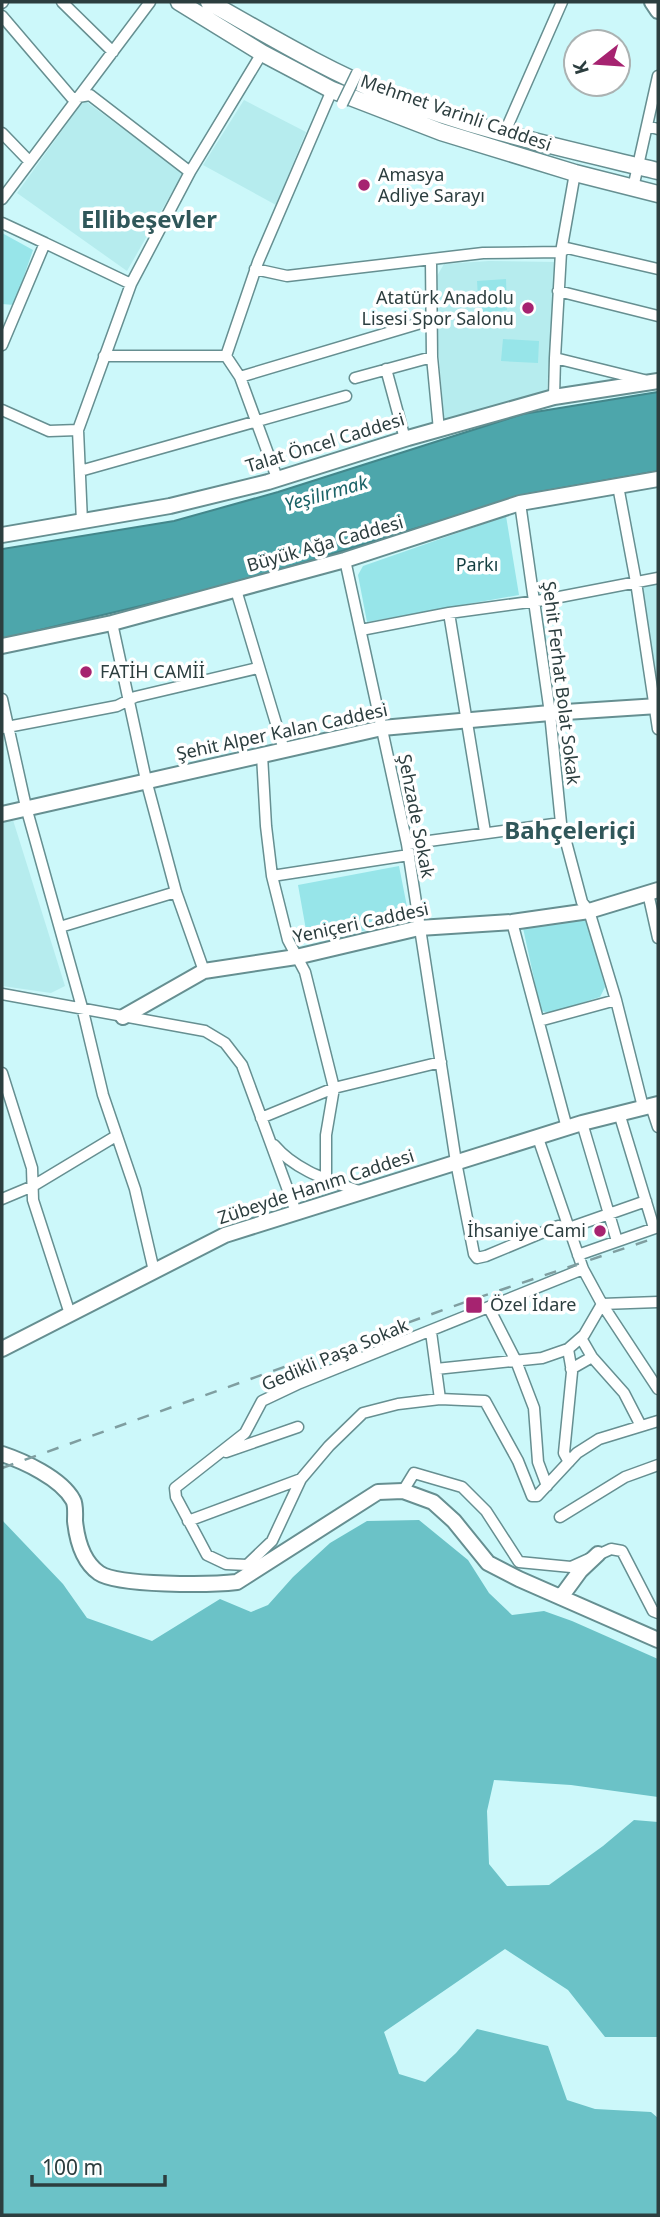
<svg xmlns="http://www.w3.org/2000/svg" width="660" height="2217" font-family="'Noto Sans',sans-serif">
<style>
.built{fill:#b6ecee}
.green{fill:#97e5e9}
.forest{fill:#6bc2c7}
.water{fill:#4da6ab;stroke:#43878b;stroke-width:2}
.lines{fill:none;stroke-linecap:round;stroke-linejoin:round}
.street-casing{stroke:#668f91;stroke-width:13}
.secondary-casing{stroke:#668f91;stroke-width:18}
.primary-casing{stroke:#668f91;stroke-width:19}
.street{stroke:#fff;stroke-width:10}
.secondary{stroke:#fff;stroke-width:14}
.primary{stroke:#fff;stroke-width:16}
.rail{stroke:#7f9ea0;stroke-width:2.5;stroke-dasharray:12 12;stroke-linecap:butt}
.street-bridge-casing{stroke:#668f91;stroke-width:13;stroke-linecap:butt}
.street-bridge{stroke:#fff;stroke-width:10}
.poi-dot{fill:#a62370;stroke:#fff;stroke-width:2.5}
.labels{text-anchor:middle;stroke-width:7;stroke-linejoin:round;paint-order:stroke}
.street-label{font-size:18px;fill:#2c3e3f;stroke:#fff}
.poi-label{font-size:18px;fill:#2c3e3f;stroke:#fff;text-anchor:start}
.park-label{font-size:18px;fill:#143e40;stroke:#fff}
.water-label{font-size:19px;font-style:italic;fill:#1b6367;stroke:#fff}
.district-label{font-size:24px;font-weight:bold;fill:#30575a;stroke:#fff}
</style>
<rect width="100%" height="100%" fill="#ccf8fa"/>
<path class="built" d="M 84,100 L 183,173 L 127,271 L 17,193 Z
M 244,100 L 306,132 L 276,205 L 203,165 Z
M 489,261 L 556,262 L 547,391 L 444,420 L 433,283 L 444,264 Z
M 658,581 L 658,684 L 640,585 Z
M 13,820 L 65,986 L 51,993 L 2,986 L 2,823 Z"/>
<path class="green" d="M 2,233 L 33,250 L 14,305 L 2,304 Z
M 506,279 L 507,310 L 479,313 L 477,281 Z
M 503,339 L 539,341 L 538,363 L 501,361 Z
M 506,516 L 519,595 L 367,622 L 358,575 L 363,566 Z
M 399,866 L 410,922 L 308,941 L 298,885 Z
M 578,917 L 587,921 L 605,987 L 600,997 L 550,1013 L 541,1011 L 523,928 Z"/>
<path class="forest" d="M 2,1520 L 63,1584 L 87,1618 L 152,1641 L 220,1599 L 251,1612 L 268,1605 L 293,1577 L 330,1543 L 367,1521 L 419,1520 L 468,1560 L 489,1593 L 512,1615 L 544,1611 L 572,1621 L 658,1659 L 658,1797 L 571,1785 L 494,1780 L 487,1811 L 489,1864 L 507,1886 L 549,1885 L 603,1846 L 634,1820 L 658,1822 L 658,2037 L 605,2037 L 568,1990 L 505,1949 L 384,2032 L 399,2074 L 425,2082 L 456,2053 L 477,2029 L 548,2046 L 567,2100 L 595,2109 L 651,2112 L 658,2118 L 658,2215 L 2,2215 Z"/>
<path class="water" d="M 658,392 L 658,471 L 528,494 L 306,562 L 195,593 L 2,639 L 2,549 L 174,521 L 278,492 L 523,414 Z"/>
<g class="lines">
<defs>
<path id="street" d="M 62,2 L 113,52
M 2,3 L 3,2
M 2,16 L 72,98 L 90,95 L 190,172
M 647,126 L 658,129
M 2,133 L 30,162
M 504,134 L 562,2
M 575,173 L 561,252 L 555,358 L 644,380
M 633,188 L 658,76
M 2,199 L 150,2
M 2,223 L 45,243
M 431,260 L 432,357 L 439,430
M 255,269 L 287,276 L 483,253 L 561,252 L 567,248 L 658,269
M 558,291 L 658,316
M 2,345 L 45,243 L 131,284
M 104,356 L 226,356
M 386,369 L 405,439
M 240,377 L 431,320
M 355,378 L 432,357
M 554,397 L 555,358
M 2,410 L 49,431 L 78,430
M 80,471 L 346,396
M 277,478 L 240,377 L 226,356 L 258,262 L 332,90
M 618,486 L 636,582 L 658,729
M 520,503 L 550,713 L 561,823 L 582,902 L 589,911 L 616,1000 L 643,1107
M 82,522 L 78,430 L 131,284 L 190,172 L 262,53
M 345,560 L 407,844 L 456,1162 L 474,1254 L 477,1258 L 486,1256 L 558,1226 L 569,1228 L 646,1201
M 236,590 L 284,750
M 449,613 L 485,832
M 112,623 L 146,780 L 176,892 L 204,971
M 361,630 L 449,613 L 544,600 L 658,578
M 2,699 L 26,807 L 83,1011 L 103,1095 L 135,1189 L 154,1271
M 2,728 L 117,706 L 135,697 L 258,668
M 262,755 L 266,826 L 272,876 L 288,940 L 305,972 L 334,1088 L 326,1135 L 326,1179
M 407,844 L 561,823
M 272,876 L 409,855
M 648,893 L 658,938
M 512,922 L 567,1128
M 60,927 L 176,892
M 2,994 L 205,1031 L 225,1043 L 242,1065 L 296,1212
M 539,1021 L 616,1000
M 2,1073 L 32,1168 L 33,1200 L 70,1314
M 651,1106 L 658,1127
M 619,1113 L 654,1228
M 261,1118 L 334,1088 L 441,1062
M 582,1123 L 617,1241
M 538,1138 L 583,1269 L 602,1304 L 658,1389
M 274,1145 C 296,1171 328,1180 359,1191
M 2,1199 L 33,1186 L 116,1136
M 578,1255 L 658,1227
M 602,1304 L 658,1302
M 489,1308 L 516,1361 L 534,1408 L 538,1462 L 547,1486
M 431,1332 L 440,1399
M 581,1338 L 592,1357 L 624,1393 L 641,1426
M 436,1369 L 542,1358 L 568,1349
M 571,1369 L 592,1357
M 226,1452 L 298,1427
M 569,1462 L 564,1453 L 572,1372 L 568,1349 L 584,1335 L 602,1304
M 301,1479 L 272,1541 L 247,1565 L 226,1564 L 207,1555 L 176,1497 L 175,1488 L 245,1433 L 262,1401 L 300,1383 L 583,1269
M 403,1491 L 414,1473 L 462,1487 L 486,1511 L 519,1562 L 571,1567 L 611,1549 L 622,1551 L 653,1611 L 658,1613
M 560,1517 L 625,1477 L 658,1465
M 188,1521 L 301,1479 L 329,1446 L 363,1413 L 398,1404 L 440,1399 L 485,1401 L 518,1461 L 532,1496 L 537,1496 L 577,1453 L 599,1439 L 658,1421"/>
<path id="secondary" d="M 652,2 L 658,11
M 2,535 L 170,506 L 268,482 L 408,438 L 554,397 L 658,381
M 2,646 L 112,623 L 345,560 L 520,503 L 658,479
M 2,814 L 382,728 L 550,713 L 658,706
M 123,1017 L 204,971 L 296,957 L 419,928 L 512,922 L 589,911 L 658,890
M 2,1349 L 225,1235 L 582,1123 L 658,1104
M 2,1454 C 23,1461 61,1478 73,1500 C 76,1505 75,1514 75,1521 C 77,1540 82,1561 99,1573 C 118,1586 211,1585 237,1582 L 378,1492 L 403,1491 L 433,1502 L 454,1521 L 488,1563 L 519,1579 L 658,1640
M 561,1597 L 580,1571 L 598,1554"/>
<path id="primary" d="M 179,2 L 262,53 L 332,90 L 441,132 L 575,173 L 658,194
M 209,2 C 266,34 327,71 388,95 C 475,130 567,149 658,171"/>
</defs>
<use href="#street" class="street-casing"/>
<use href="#secondary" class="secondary-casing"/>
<use href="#primary" class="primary-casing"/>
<use href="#street" class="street"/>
<use href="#secondary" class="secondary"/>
<use href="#primary" class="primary"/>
<path class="rail" d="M 2,1468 L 471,1300 L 658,1237"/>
<defs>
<path id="street-bridge" d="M 342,104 L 357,73"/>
</defs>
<use href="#street-bridge" class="street-bridge-casing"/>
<use href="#street-bridge" class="street-bridge"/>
</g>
<g class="poi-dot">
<circle cx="364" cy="185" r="7"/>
<circle cx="528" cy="308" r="7"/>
<circle cx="86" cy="672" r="7"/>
<circle cx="600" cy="1231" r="7"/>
<rect x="465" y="1296" width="18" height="18" rx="3.5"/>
</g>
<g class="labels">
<g class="street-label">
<text transform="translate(456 113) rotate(19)" y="6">Mehmet Varinli Caddesi</text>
<text transform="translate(325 443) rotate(-17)" y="6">Talat Öncel Caddesi</text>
<text transform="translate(325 544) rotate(-16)" y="6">Büyük Ağa Caddesi</text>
<text transform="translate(561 683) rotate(83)" y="6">Şehit Ferhat Bolat Sokak</text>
<text transform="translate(282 732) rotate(-12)" y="6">Şehit Alper Kalan Caddesi</text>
<text transform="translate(416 816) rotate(79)" y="6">Şehzade Sokak</text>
<text transform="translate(361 923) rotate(-12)" y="6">Yeniçeri Caddesi</text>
<text transform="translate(316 1187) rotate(-18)" y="6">Zübeyde Hanım Caddesi</text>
<text transform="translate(335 1355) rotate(-23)" y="6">Gedikli Paşa Sokak</text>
</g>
<g class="poi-label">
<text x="378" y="181">Amasya<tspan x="378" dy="21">Adliye Sarayı</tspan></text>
<text x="514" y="304" text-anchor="end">Atatürk Anadolu<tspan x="514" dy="21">Lisesi Spor Salonu</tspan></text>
<text x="100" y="678">FATİH CAMİİ</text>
<text x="586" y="1237" text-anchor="end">İhsaniye Cami</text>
<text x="490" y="1311">Özel İdare</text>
</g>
<g class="park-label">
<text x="477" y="571">Parkı</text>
</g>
<g class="water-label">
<text transform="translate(326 493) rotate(-16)" y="7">Yeşilırmak</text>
</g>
<g class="district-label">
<text x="149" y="228">Ellibeşevler</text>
<text x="570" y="839">Bahçeleriçi</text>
</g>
</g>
<rect width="660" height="2217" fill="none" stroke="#2c3e3f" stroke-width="7"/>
<g transform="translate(597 63) rotate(253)"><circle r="33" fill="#ffffff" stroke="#abb2b2" stroke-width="2"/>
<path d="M0-5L12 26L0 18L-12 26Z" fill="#a62370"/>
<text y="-10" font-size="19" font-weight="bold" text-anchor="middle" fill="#2c3e3f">K</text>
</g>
<path d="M32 2175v10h133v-10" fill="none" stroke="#2c3e3f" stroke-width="3.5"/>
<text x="42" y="2175" font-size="21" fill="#2c3e3f" stroke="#ffffff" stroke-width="5" paint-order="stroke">100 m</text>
</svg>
